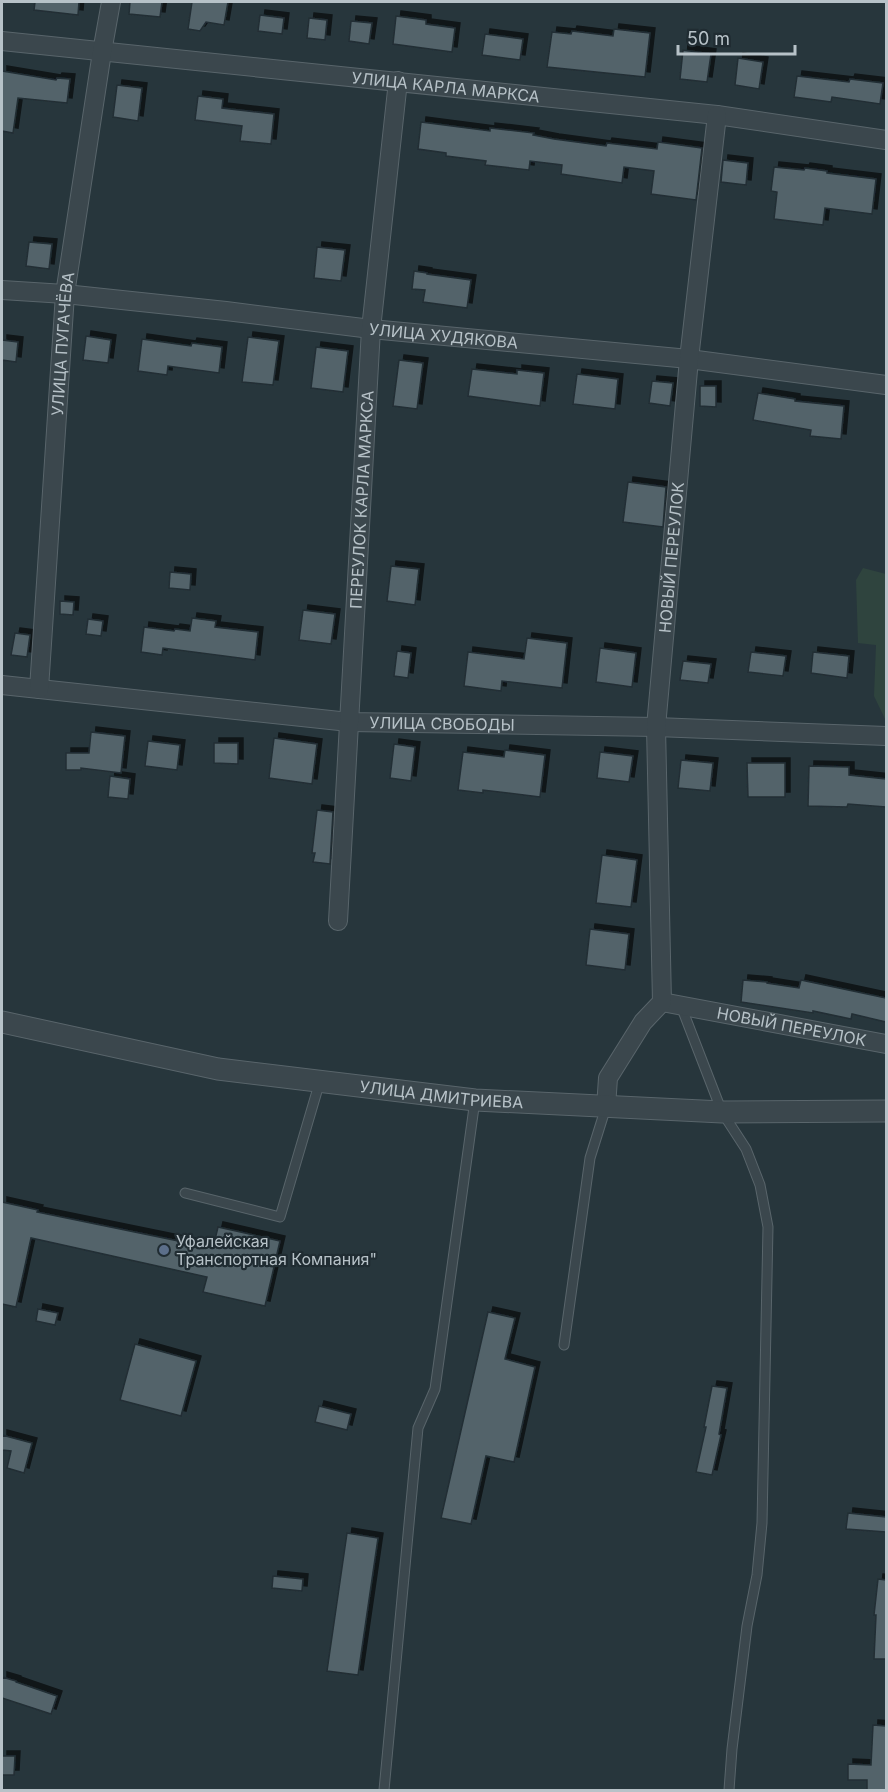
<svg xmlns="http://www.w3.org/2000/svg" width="888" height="1792" font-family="Inter,sans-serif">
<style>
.green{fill:#2f443e}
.building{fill:#52636a;stroke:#222e34;stroke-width:1.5;filter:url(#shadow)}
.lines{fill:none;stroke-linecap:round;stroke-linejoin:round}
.service-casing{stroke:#59656b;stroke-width:11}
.minor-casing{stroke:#59656b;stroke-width:20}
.tertiary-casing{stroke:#59656b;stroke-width:23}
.service{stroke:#3b474d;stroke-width:9}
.minor{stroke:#3b474d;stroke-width:18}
.tertiary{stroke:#3b474d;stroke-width:21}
.service-dot{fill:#5c6f8a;stroke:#202c32;stroke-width:2}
.labels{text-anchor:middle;stroke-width:4.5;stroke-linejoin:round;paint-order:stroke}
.street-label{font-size:16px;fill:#b7c2c8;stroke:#202c32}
.poi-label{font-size:16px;fill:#b7c2c8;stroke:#202c32;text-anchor:start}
</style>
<defs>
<filter id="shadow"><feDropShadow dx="5" dy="-5" stdDeviation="0" flood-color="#0009"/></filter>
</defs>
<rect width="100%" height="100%" fill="#27363c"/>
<path class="green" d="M 863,568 L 886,574 L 886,721 L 874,696 L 876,645 L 858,643 L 856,580 Z"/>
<path class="building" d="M 35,2 L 79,2 L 78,15 L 34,10 Z
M 130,2 L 162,2 L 160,17 L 129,14 Z
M 192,2 L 228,2 L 224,25 L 206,22 L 200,31 L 188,29 Z
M 260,15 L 284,18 L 282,34 L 258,31 Z
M 396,16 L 426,20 L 426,24 L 455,28 L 452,52 L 393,44 Z
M 309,18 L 327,20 L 325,40 L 307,38 Z
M 351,21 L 372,23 L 369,44 L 349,41 Z
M 614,29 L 650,33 L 645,77 L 547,67 L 552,32 L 571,34 L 572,31 L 613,36 Z
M 485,34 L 523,39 L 520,60 L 482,55 Z
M 683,50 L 711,54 L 707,82 L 680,79 Z
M 738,58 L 763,62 L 759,89 L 735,85 Z
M 2,71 L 56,80 L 57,78 L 70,79 L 67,103 L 18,98 L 13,133 L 2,131 Z
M 797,76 L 849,82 L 850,79 L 883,83 L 880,104 L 832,97 L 831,102 L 794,97 Z
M 117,85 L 142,88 L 138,121 L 113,117 Z
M 198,96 L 223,99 L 222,108 L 274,114 L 271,144 L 240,141 L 242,126 L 195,120 Z
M 421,122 L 490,131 L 490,128 L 534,133 L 533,135 L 554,139 L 606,146 L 607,143 L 657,149 L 658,142 L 702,148 L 696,200 L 651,194 L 654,171 L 624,167 L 622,183 L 561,174 L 562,165 L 530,161 L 529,170 L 485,165 L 486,161 L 446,156 L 446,153 L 418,149 Z
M 723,160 L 748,163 L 746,185 L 721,182 Z
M 774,167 L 804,170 L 805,168 L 827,171 L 827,173 L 876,179 L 872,214 L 825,208 L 823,225 L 774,219 L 777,192 L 771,191 Z
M 29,242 L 52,244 L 49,269 L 26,266 Z
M 317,247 L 345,250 L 341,281 L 314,278 Z
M 414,271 L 427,273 L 427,274 L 471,280 L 467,308 L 423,302 L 425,290 L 412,289 Z
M 86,336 L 111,340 L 108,363 L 83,360 Z
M 248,337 L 279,341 L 273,385 L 242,382 Z
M 142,339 L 191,346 L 192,343 L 222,347 L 219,373 L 168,366 L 167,375 L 138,371 Z
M 2,340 L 18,342 L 16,362 L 2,360 Z
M 316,347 L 348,351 L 343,392 L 311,388 Z
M 399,360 L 423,363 L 417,409 L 393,406 Z
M 472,369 L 517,374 L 517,370 L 544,373 L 540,406 L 468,396 Z
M 577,374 L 618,379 L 615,409 L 573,404 Z
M 652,381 L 673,383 L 670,406 L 649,403 Z
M 700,386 L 716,386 L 716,407 L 700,406 Z
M 758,393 L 795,399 L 795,401 L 844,406 L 841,439 L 810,436 L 811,430 L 753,420 Z
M 628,482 L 666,487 L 663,527 L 623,522 Z
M 391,566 L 419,569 L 415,605 L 387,601 Z
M 170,572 L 191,574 L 190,590 L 169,588 Z
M 60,601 L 74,602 L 73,615 L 60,614 Z
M 303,610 L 335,614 L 331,644 L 299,640 Z
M 192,618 L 216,621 L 215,627 L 258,632 L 255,660 L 163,648 L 162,655 L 141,652 L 144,627 L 174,631 L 175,629 L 190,631 Z
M 88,619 L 103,621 L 101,636 L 86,634 Z
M 15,633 L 30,635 L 27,657 L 11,655 Z
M 527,638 L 567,643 L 562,688 L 502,681 L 501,691 L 464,686 L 468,652 L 524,659 Z
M 600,648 L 636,653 L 632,687 L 596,682 Z
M 397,651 L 411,653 L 408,678 L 394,676 Z
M 751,652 L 786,656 L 783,676 L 748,672 Z
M 813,652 L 849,656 L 847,678 L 811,673 Z
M 683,661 L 711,664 L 708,683 L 680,680 Z
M 91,732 L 125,736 L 121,773 L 81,768 L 81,770 L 66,770 L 66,753 L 89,753 Z
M 274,738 L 317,744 L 312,784 L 269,778 Z
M 148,741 L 180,745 L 177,770 L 145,766 Z
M 214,743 L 238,743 L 238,764 L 214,763 Z
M 394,744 L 415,747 L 411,781 L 390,778 Z
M 505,750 L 545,755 L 540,797 L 483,790 L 483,793 L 458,790 L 463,752 L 504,757 Z
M 600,752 L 633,756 L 629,782 L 597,778 Z
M 681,760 L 713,763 L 710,791 L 678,788 Z
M 747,763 L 785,763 L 785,797 L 748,797 Z
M 809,766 L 849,767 L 849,775 L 886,779 L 886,807 L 848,804 L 847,807 L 808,806 Z
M 110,776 L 130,779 L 128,799 L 108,797 Z
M 317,810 L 333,812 L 330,864 L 313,862 L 315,853 L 312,853 Z
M 602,855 L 637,860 L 631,907 L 596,903 Z
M 590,929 L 629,934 L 625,970 L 586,965 Z
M 743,980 L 767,982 L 767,983 L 799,988 L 801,980 L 886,998 L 886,1022 L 852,1014 L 851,1019 L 813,1011 L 813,1013 L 741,1002 Z
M 2,1202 L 38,1210 L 37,1212 L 213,1248 L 218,1227 L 280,1241 L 265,1306 L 203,1292 L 207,1277 L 31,1238 L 16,1307 L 2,1304 Z
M 38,1309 L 58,1313 L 55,1325 L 36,1321 Z
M 488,1312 L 515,1318 L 505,1359 L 535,1367 L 514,1462 L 486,1456 L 471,1524 L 441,1518 Z
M 135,1344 L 196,1361 L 181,1416 L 120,1400 Z
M 712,1386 L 727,1388 L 719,1434 L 721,1435 L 712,1475 L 696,1472 L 706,1427 L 704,1427 Z
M 319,1406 L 351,1414 L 347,1430 L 315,1422 Z
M 2,1435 L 32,1443 L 24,1473 L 7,1468 L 11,1451 L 2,1450 Z
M 848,1513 L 886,1517 L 886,1532 L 846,1529 Z
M 347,1533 L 378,1538 L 358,1675 L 327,1671 Z
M 273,1576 L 303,1579 L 302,1591 L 272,1588 Z
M 878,1579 L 886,1580 L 886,1659 L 874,1659 L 876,1615 L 874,1615 Z
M 2,1677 L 16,1681 L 16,1682 L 57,1696 L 51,1714 L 2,1698 Z
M 873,1725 L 886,1726 L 886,1791 L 867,1791 L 867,1780 L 848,1780 L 848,1764 L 871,1765 Z
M 2,1756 L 15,1756 L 14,1775 L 2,1775 Z"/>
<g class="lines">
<defs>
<path id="service" d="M 681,1006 L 722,1112 L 746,1149 L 760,1185 L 768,1227 L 762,1523 L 757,1575 L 747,1626 L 732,1749 L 729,1790
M 185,1193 L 280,1217 L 320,1081
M 564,1345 L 590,1158 L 606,1107
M 384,1790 L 418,1428 L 435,1389 L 475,1100"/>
<g id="minor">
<path id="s1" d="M 2,41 L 717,115 L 886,140"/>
<path id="s2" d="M 2,290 L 65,294 L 226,311 L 371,329 L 689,359 L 886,385"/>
<path id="s3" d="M 2,685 L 349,722 L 656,727 L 886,736"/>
<path id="s4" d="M 39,689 L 65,294 L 102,52 L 111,2"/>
<path id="s5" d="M 338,921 L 371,329 L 398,81"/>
<path id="s6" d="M 662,1002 L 886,1044"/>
<path id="s7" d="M 606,1107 L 608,1078 L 643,1022 L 662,1002 L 656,727 L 689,359 L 717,115"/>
</g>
<g id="tertiary">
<path id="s8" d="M 2,1022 L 218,1069 L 475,1100 L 722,1112 L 886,1111"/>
</g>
</defs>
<use href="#service" class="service-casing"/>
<use href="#minor" class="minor-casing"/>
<use href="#tertiary" class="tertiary-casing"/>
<use href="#service" class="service"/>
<use href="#minor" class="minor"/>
<use href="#tertiary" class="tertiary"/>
</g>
<circle class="service-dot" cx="164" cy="1250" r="6"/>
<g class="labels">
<g class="street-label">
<text dy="6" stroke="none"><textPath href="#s1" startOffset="446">УЛИЦА КАРЛА МАРКСА</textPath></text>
<text dy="6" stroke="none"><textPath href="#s2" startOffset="444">УЛИЦА ХУДЯКОВА</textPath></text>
<text dy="6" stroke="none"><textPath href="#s4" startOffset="346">УЛИЦА ПУГАЧЁВА</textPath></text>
<text dy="6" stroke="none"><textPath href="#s5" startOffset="422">ПЕРЕУЛОК КАРЛА МАРКСА</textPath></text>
<text dy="6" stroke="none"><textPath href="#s7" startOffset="568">НОВЫЙ ПЕРЕУЛОК</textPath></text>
<text dy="6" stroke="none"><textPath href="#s3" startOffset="442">УЛИЦА СВОБОДЫ</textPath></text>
<text dy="6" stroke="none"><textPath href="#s6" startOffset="132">НОВЫЙ ПЕРЕУЛОК</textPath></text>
<text dy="6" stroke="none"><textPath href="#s8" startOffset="446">УЛИЦА ДМИТРИЕВА</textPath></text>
</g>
<g class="poi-label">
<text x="176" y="1247">Уфалейская<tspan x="176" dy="18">Транспортная Компания"</tspan></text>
</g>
</g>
<rect width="888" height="1792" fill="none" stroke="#b7c2c8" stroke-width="6"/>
<path d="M678 45v9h117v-9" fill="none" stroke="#b7c2c8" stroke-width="3"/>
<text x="687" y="45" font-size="18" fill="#b7c2c8" stroke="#202c32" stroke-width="4.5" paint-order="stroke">50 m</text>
</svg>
